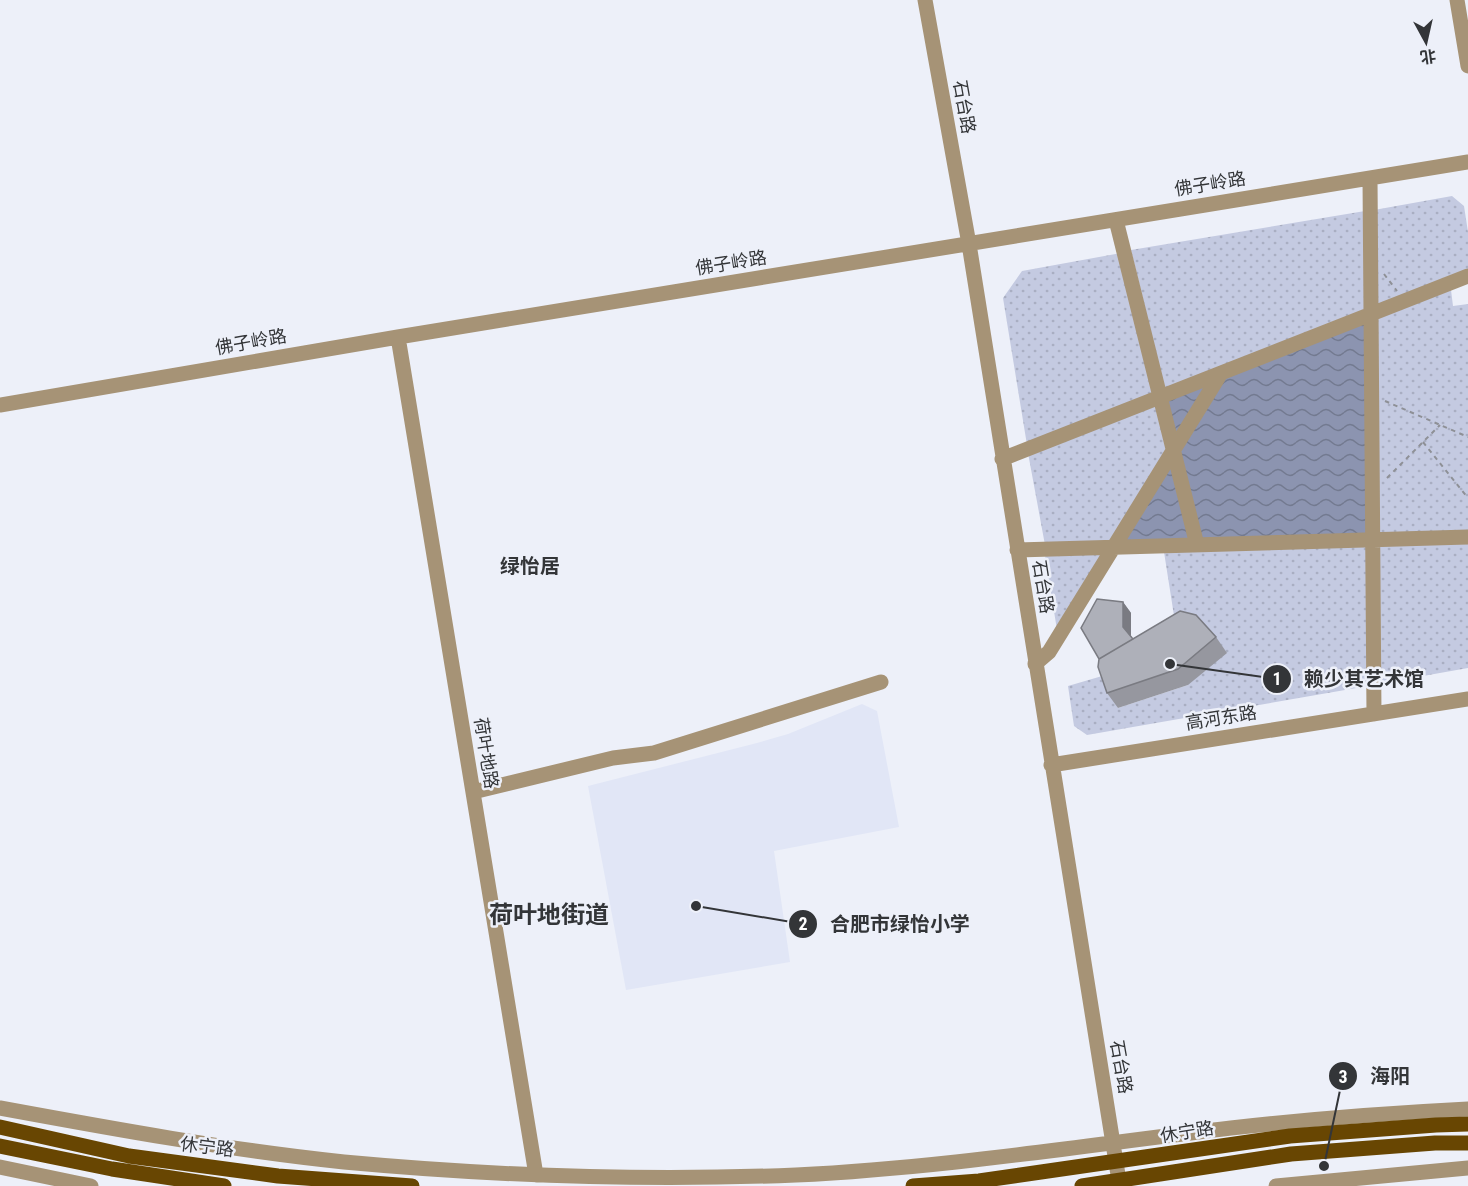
<svg xmlns="http://www.w3.org/2000/svg" width="1468" height="1186" font-family="'Roboto Condensed','Noto Sans SC',sans-serif">
<style>
.built{fill:#e1e6f6}
.green{fill:url(#green-dots)}
.water{fill:url(#water-waves)}
.lines{fill:none;stroke-linecap:round;stroke-linejoin:round}
.path{stroke:#8e9096;stroke-width:2;stroke-dasharray:4.5 4.5;stroke-linecap:butt}
.minor{stroke:#a69376;stroke-width:15}
.major{stroke:#684602;stroke-width:15}
.wall{fill:#96979f}
.shaded-wall{fill:#7a7b82}
.building{fill:#aeb0b9;stroke:#7a7b82;stroke-width:1.5}
.labels{text-anchor:middle;stroke-width:5;stroke-linejoin:round;paint-order:stroke}
.street-label{font-size:18px;fill:#333538;stroke:#edf0f9}
.neighbourhood-label{font-size:20px;font-weight:bold;fill:#333538;stroke:#edf0f9}
.district-label{font-size:24px;font-weight:bold;fill:#333538;stroke:#edf0f9}
.leader{fill:none;stroke:#333538;stroke-width:2}
.callout-dot{fill:#333538;stroke:#edf0f9;stroke-width:2}
.mark-label{font-size:18px;text-anchor:middle;font-weight:bold;fill:#fff}
.callout-label{font-size:20px;text-anchor:middle;font-weight:bold;fill:#333538;stroke:#edf0f9;stroke-width:5;stroke-linejoin:round;paint-order:stroke}
</style>
<defs>
<pattern id="green-dots" width="8" height="8" patternUnits="userSpaceOnUse" patternTransform="scale(1.5)"><rect width="8" height="8" fill="#c4cae1"/><path d="M2 2h.1M6 6h.1" fill="none" stroke="#a9aec2" stroke-width="1.8" stroke-linecap="round"/></pattern>
<pattern id="water-waves" width="16" height="10" patternUnits="userSpaceOnUse" patternTransform="scale(1.5)"><rect width="16" height="10" fill="#8c94b0"/><path d="M0 5q4-4 8 0t8 0" fill="none" stroke="#737a90"/></pattern>
</defs>
<rect width="100%" height="100%" fill="#edf0f9"/>
<path class="built" d="M 862,704 L 877,711 L 899,827 L 774,851 L 790,962 L 626,990 L 588,786 L 757,743 L 788,734 Z"/>
<path class="green" d="M 1452,196 L 1464,206 L 1468,232 L 1468,272 L 1376,308 L 1374,210 Z
M 1365,211 L 1367,312 L 1165,390 L 1131,250 Z
M 1121,253 L 1156,394 L 1027,445 L 1003,298 L 1022,271 Z
M 1451,290 L 1453,306 L 1468,304 L 1468,533 L 1378,534 L 1376,319 Z
M 1158,403 L 1170,452 L 1112,544 L 1045,545 L 1028,453 Z
M 1468,542 L 1468,668 L 1378,684 L 1379,545 Z
M 1367,546 L 1368,686 L 1087,735 L 1074,726 L 1068,686 L 1109,674 L 1118,708 L 1188,685 L 1175,622 L 1164,552 Z
M 1105,554 L 1057,630 L 1045,555 Z"/>
<path class="water" d="M 1365,321 L 1367,535 L 1201,540 L 1167,399 Z
M 1171,458 L 1191,541 L 1117,544 Z"/>
<g class="lines">
<path class="path" d="M 1384,274 L 1397,291
M 1385,401 L 1468,437
M 1423,442 L 1468,498
M 1387,478 L 1440,425"/>
<path class="minor" d="M 925,0 L 969,244 L 1119,1181
M 1457,0 L 1468,66
M 1370,178 L 1374,714
M 1116,220 L 1197,545
M 398,337 L 536,1175
M 0,405 L 398,337 L 1468,162
M 1002,459 L 1468,276
M 1017,550 L 1468,537
M 1035,664 L 1049,652 L 1221,373
M 1051,765 L 1468,699
M 473,792 L 613,758 L 654,753 L 881,682
M 0,1108 C 114,1129 229,1150 344,1162 C 495,1176 646,1181 796,1175 C 942,1168 1087,1145 1231,1128 C 1310,1119 1389,1113 1468,1109
M 0,1167 L 91,1186
M 1276,1186 L 1468,1168"/>
<path class="major" d="M 0,1127 L 129,1156 L 278,1176 L 412,1186
M 0,1146 L 112,1169 L 224,1186
M 913,1186 L 979,1181 L 1290,1136 L 1436,1125 L 1468,1124
M 1082,1186 L 1291,1154 L 1435,1143 L 1468,1143"/>
</g>
<path class="wall" d="M 1123,602 L 1131,613 L 1131,636 L 1133,639 L 1216,637 L 1227,653 L 1188,685 L 1118,708 L 1107,693 L 1099,659 Z"/>
<path class="shaded-wall" d="M 1123,602 L 1131,613 L 1131,638 L 1123,627 Z"/>
<path class="building" d="M 1097,599 L 1123,602 L 1123,627 L 1133,639 L 1099,659 L 1081,628 Z
M 1180,611 L 1196,615 L 1216,637 L 1178,669 L 1107,693 L 1098,667 L 1099,659 Z"/>
<g class="labels">
<g class="street-label">
<text transform="translate(964 107) rotate(80)" y="6">石台路</text>
<text transform="translate(1210 184) rotate(-9)" y="6">佛子岭路</text>
<text transform="translate(731 263) rotate(-9)" y="6">佛子岭路</text>
<text transform="translate(251 342) rotate(-10)" y="6">佛子岭路</text>
<text transform="translate(1043 587) rotate(81)" y="6">石台路</text>
<text transform="translate(1221 718) rotate(-9)" y="6">高河东路</text>
<text transform="translate(486 753) rotate(81)" y="6">荷叶地路</text>
<text transform="translate(1121 1067) rotate(80)" y="6">石台路</text>
<text transform="translate(1187 1132) rotate(-9)" y="6">休宁路</text>
<text transform="translate(207 1147) rotate(7)" y="6">休宁路</text>
</g>
<g class="neighbourhood-label">
<text x="530" y="573">绿怡居</text>
</g>
<g class="district-label">
<text x="549" y="923">荷叶地街道</text>
</g>
</g>
<path class="leader" d="M1170 664L1277 679M696 906L803 924M1324 1166L1343 1076"/>
<g class="callout-dot">
<circle cx="1170" cy="664" r="6"/>
<circle cx="696" cy="906" r="6"/>
<circle cx="1324" cy="1166" r="6"/>
<circle cx="1277" cy="679" r="15"/>
<circle cx="803" cy="924" r="15"/>
<circle cx="1343" cy="1076" r="15"/>
</g>
<g class="mark-label">
<text x="1277" y="685">1</text>
<text x="803" y="930">2</text>
<text x="1343" y="1083">3</text>
</g>
<g class="callout-label">
<text x="1364" y="686">赖少其艺术馆</text>
<text x="900" y="931">合肥市绿怡小学</text>
<text x="1390" y="1083">海阳</text>
</g>
<g transform="translate(1426 42) rotate(172)" stroke="#edf0f9" stroke-width="4.5" paint-order="stroke">
<path d="M0-4.5L10 22L0 15L-10 22Z" fill="#333538"/>
<text y="-9" font-size="16" font-weight="bold" text-anchor="middle" fill="#333538">北</text>
</g>
</svg>
